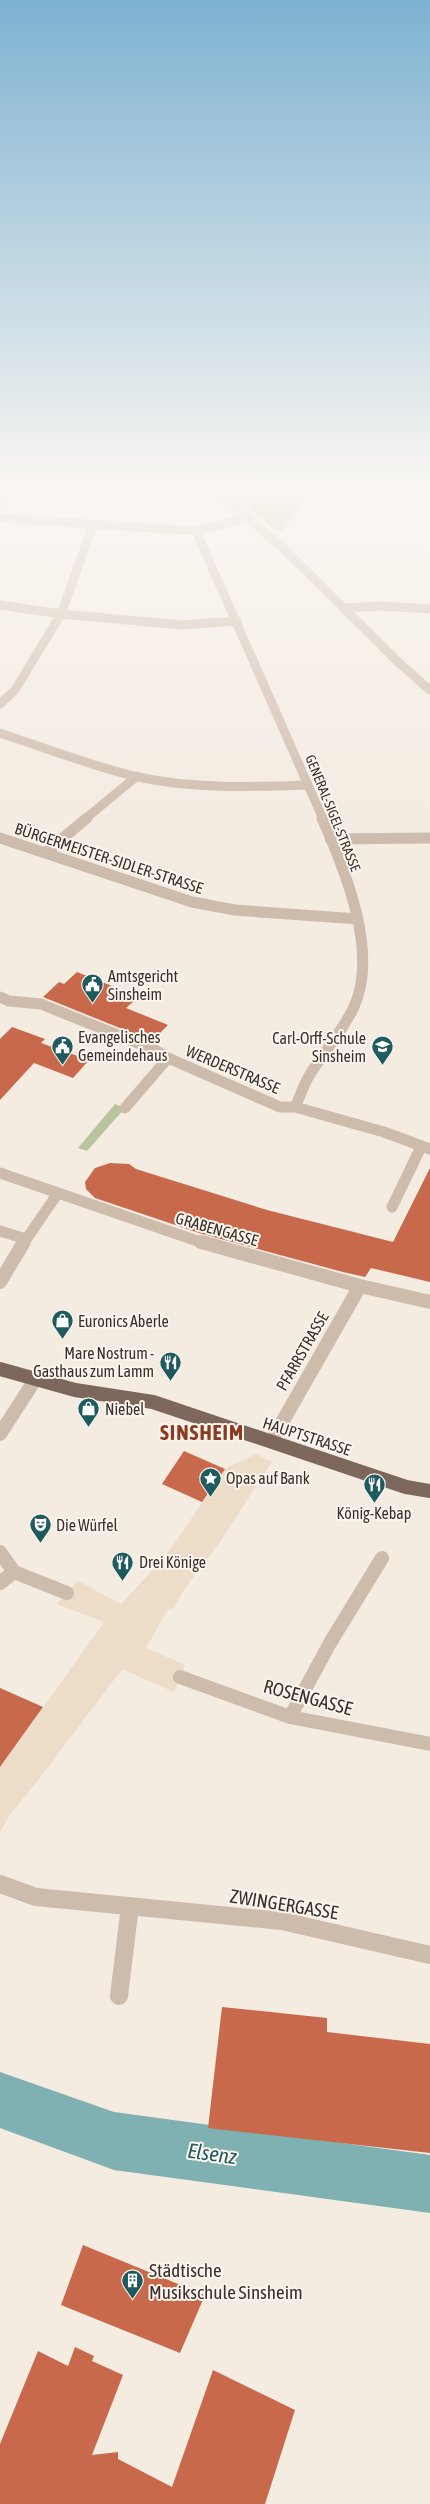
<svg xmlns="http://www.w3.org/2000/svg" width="430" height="2504" font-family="'Asap Condensed',sans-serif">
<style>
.green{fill:#b8c4a0}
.plaza{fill:#ecdcc8}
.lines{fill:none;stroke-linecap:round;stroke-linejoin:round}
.stream{stroke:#7fb0b2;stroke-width:9}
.river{fill:#7fb0b2;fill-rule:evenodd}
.building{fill:#c8694b}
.minor-far3{stroke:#cdbbac;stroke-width:9}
.minor-far2{stroke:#cdbbac;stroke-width:11}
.minor-far1{stroke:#cdbbac;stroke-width:14}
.minor{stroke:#cdbbac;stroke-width:18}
.major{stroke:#7d675c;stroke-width:14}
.labels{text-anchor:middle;stroke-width:4;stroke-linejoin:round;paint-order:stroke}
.far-street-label{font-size:14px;fill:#3b302b;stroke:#fbf5ee}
.street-label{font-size:16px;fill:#3b302b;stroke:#fbf5ee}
.poi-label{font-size:16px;fill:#3b302b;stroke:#fbf5ee;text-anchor:start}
.near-street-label{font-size:19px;fill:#3b302b;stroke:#fbf5ee}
.near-poi-label{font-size:19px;fill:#3b302b;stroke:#fbf5ee;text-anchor:start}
.district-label{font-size:21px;font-weight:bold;letter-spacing:1px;fill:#8c3b22;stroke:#fbf5ee}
.near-water-label{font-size:21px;font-style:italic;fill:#1f5a5e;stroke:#fbf5ee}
</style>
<rect width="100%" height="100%" fill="#f4ebe1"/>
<path class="green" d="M 227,491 L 315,491 L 309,493 L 281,534 Z
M 115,1104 L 125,1108 L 87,1151 L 78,1148 Z"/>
<path class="plaza" d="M 256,1454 L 272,1462 L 217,1546 L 188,1584 L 173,1608 L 168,1609 L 146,1648 L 185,1665 L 174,1692 L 122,1669 L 39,1779 L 10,1814 L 0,1832 L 0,1768 L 104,1622 L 57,1604 L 78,1581 L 121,1604 L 166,1556 L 225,1469 Z"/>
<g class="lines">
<path class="stream" d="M 425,2183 L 430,2198"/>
<path class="river" d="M 0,2072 L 114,2112 L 430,2155 L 430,2213 L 114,2170 L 0,2128 Z"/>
</g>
<path class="building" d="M 77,972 L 112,986 L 108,990 L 134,1001 L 126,1008 L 168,1025 L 152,1041 L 43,997 L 59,982 L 64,984 Z
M 12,1027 L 45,1039 L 41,1043 L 89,1060 L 73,1078 L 34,1063 L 0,1100 L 0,1039 Z
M 110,1163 L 129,1164 L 136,1169 L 267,1210 L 393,1242 L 430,1168 L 430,1282 L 371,1268 L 365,1277 L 343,1272 L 199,1233 L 95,1198 L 86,1189 L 85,1182 L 95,1168 Z
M 184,1451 L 225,1469 L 202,1502 L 162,1484 Z
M 0,1688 L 43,1707 L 0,1767 Z
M 222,2007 L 327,2018 L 327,2032 L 430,2044 L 430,2153 L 208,2128 Z
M 83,2245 L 205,2295 L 180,2353 L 61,2305 Z
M 75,2347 L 94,2356 L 92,2361 L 123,2375 L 92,2455 L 118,2452 L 118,2459 L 172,2487 L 213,2370 L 295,2410 L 265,2504 L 0,2504 L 0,2444 L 38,2351 L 68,2366 Z"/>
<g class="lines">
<path class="minor-far3" d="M 216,491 L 282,547 L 397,661 L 430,690
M 0,507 L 12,491
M 0,518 L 196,531 L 250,517
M 196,531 L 323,819
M 0,605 L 61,614 L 182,625 L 237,621
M 345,608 L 381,606 L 430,609
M 0,704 L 15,690 L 61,614 L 93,525
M 0,733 C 46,748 91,766 138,777 C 193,789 251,787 308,785
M 85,819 L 137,776"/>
<path class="minor-far2" d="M 0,838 L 192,902 L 235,910 L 358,919
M 330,839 L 430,838
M 45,853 L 87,818
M 0,997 L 9,1001 L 41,1004 L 155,1050 L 168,1058 L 280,1107 L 295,1107 L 384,1132 L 430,1149
M 295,1107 C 300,1097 303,1086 309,1076 C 323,1053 341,1033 353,1009 C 380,954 345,870 322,818
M 125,1108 L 168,1058
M 0,1173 L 206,1244
M 392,1207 L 421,1147
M 0,1231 L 26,1239
M 23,1244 L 58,1193"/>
<path class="minor-far1" d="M 201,1242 L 360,1286 L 430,1302
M 0,1282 L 24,1242
M 276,1433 L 360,1286
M 0,1434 L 35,1380
M 0,1552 L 14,1572 L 67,1593
M 0,1583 L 14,1572
M 180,1677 L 290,1717 L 430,1744
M 290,1717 L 330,1643 L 382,1558"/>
<path class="minor" d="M 0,1884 L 36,1897 L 282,1921 L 430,1955
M 119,1996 L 130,1906"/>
<path class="major" d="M 0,1369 L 75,1390 L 153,1402 L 406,1487 L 430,1491"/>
</g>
<linearGradient id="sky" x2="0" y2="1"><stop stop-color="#7eb2d2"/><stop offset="0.58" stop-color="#faf6f2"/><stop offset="1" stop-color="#faf6f2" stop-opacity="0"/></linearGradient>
<rect width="430" height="841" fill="url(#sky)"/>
<defs>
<symbol id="civic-pin" viewBox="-11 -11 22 30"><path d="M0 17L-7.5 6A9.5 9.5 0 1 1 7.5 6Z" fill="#1f5a5e" stroke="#fbf5ee"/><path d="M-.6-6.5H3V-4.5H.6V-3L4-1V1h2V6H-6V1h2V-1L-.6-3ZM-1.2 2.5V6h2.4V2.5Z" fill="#fff"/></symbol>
<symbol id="school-pin" viewBox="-11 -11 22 30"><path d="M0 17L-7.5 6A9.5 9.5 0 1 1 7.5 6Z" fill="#1f5a5e" stroke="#fbf5ee"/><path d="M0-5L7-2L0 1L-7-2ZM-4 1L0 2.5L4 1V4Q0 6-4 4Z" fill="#fff"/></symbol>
<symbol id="shop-pin" viewBox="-11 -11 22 30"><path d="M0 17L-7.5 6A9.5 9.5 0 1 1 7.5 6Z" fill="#1f5a5e" stroke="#fbf5ee"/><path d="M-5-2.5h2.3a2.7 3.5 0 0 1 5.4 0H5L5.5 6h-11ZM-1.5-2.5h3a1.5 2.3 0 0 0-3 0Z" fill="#fff"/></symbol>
<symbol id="restaurant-pin" viewBox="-11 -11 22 30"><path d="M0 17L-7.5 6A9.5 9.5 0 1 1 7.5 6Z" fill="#1f5a5e" stroke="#fbf5ee"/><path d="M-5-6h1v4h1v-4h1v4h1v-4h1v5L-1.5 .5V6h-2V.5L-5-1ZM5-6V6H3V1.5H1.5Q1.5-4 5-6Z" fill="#fff"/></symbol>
<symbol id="sight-pin" viewBox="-11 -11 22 30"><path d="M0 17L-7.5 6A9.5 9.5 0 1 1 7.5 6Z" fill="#1f5a5e" stroke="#fbf5ee"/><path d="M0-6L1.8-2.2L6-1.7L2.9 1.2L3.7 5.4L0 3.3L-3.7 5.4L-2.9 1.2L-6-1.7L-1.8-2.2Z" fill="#fff"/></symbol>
<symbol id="theatre-pin" viewBox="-11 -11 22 30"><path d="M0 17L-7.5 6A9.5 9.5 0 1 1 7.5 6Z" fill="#1f5a5e" stroke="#fbf5ee"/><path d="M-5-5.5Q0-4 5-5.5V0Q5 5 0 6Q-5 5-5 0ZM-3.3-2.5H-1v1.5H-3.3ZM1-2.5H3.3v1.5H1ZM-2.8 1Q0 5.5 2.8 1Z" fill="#fff"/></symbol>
<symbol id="building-pin" viewBox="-11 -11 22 30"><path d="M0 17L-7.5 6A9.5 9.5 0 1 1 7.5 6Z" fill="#1f5a5e" stroke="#fbf5ee"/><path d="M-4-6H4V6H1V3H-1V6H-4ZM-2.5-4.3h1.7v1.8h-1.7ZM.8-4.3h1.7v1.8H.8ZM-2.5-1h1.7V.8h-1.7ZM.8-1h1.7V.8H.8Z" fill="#fff"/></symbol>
</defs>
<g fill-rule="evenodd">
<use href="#civic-pin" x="80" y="972" width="25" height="34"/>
<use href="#civic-pin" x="50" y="1034" width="25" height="34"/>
<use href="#school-pin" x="370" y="1034" width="25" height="34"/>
<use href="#shop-pin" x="50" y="1308" width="25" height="34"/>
<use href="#restaurant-pin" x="158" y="1350" width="25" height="34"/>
<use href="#shop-pin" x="76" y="1396" width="25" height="34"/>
<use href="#sight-pin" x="198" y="1466" width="25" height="34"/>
<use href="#restaurant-pin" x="362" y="1472" width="25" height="34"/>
<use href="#theatre-pin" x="28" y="1512" width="25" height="34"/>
<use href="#restaurant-pin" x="110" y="1550" width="25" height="34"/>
<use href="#building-pin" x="120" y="2268" width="25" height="34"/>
</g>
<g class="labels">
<g class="far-street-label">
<text transform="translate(333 813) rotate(68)" y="5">GENERAL-SIGEL-STRASSE</text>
</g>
<g class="street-label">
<text transform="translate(109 858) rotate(18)" y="6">BÜRGERMEISTER-SIDLER-STRASSE</text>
<text transform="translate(233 1069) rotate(23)" y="6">WERDERSTRASSE</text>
<text transform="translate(217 1229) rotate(16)" y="6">GRABENGASSE</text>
<text transform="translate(302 1351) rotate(-60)" y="6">PFARRSTRASSE</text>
<text transform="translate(307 1436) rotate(18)" y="6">HAUPTSTRASSE</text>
</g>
<g class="poi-label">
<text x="108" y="982">Amtsgericht<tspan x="108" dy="18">Sinsheim</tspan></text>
<text x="78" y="1043">Evangelisches<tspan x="78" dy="18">Gemeindehaus</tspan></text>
<text x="366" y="1044" text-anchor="end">Carl-Orff-Schule<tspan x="366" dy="18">Sinsheim</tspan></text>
<text x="78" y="1327">Euronics Aberle</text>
<text x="154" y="1359" text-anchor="end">Mare Nostrum -<tspan x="154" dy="18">Gasthaus zum Lamm</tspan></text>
<text x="105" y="1415">Niebel</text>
<text x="226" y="1484">Opas auf Bank</text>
<text x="374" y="1519" text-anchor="middle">König-Kebap</text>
<text x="56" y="1531">Die Würfel</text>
<text x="139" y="1568">Drei Könige</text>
</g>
<g class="near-street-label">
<text transform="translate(308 1697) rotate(15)" y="7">ROSENGASSE</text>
<text transform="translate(284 1904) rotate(9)" y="7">ZWINGERGASSE</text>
</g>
<g class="near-poi-label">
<text x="149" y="2277">Städtische<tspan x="149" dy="22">Musikschule Sinsheim</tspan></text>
</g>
<g class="district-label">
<text x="202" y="1440">SINSHEIM</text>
</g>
<g class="near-water-label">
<text transform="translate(212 2154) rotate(8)" y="7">Elsenz</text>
</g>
</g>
</svg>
